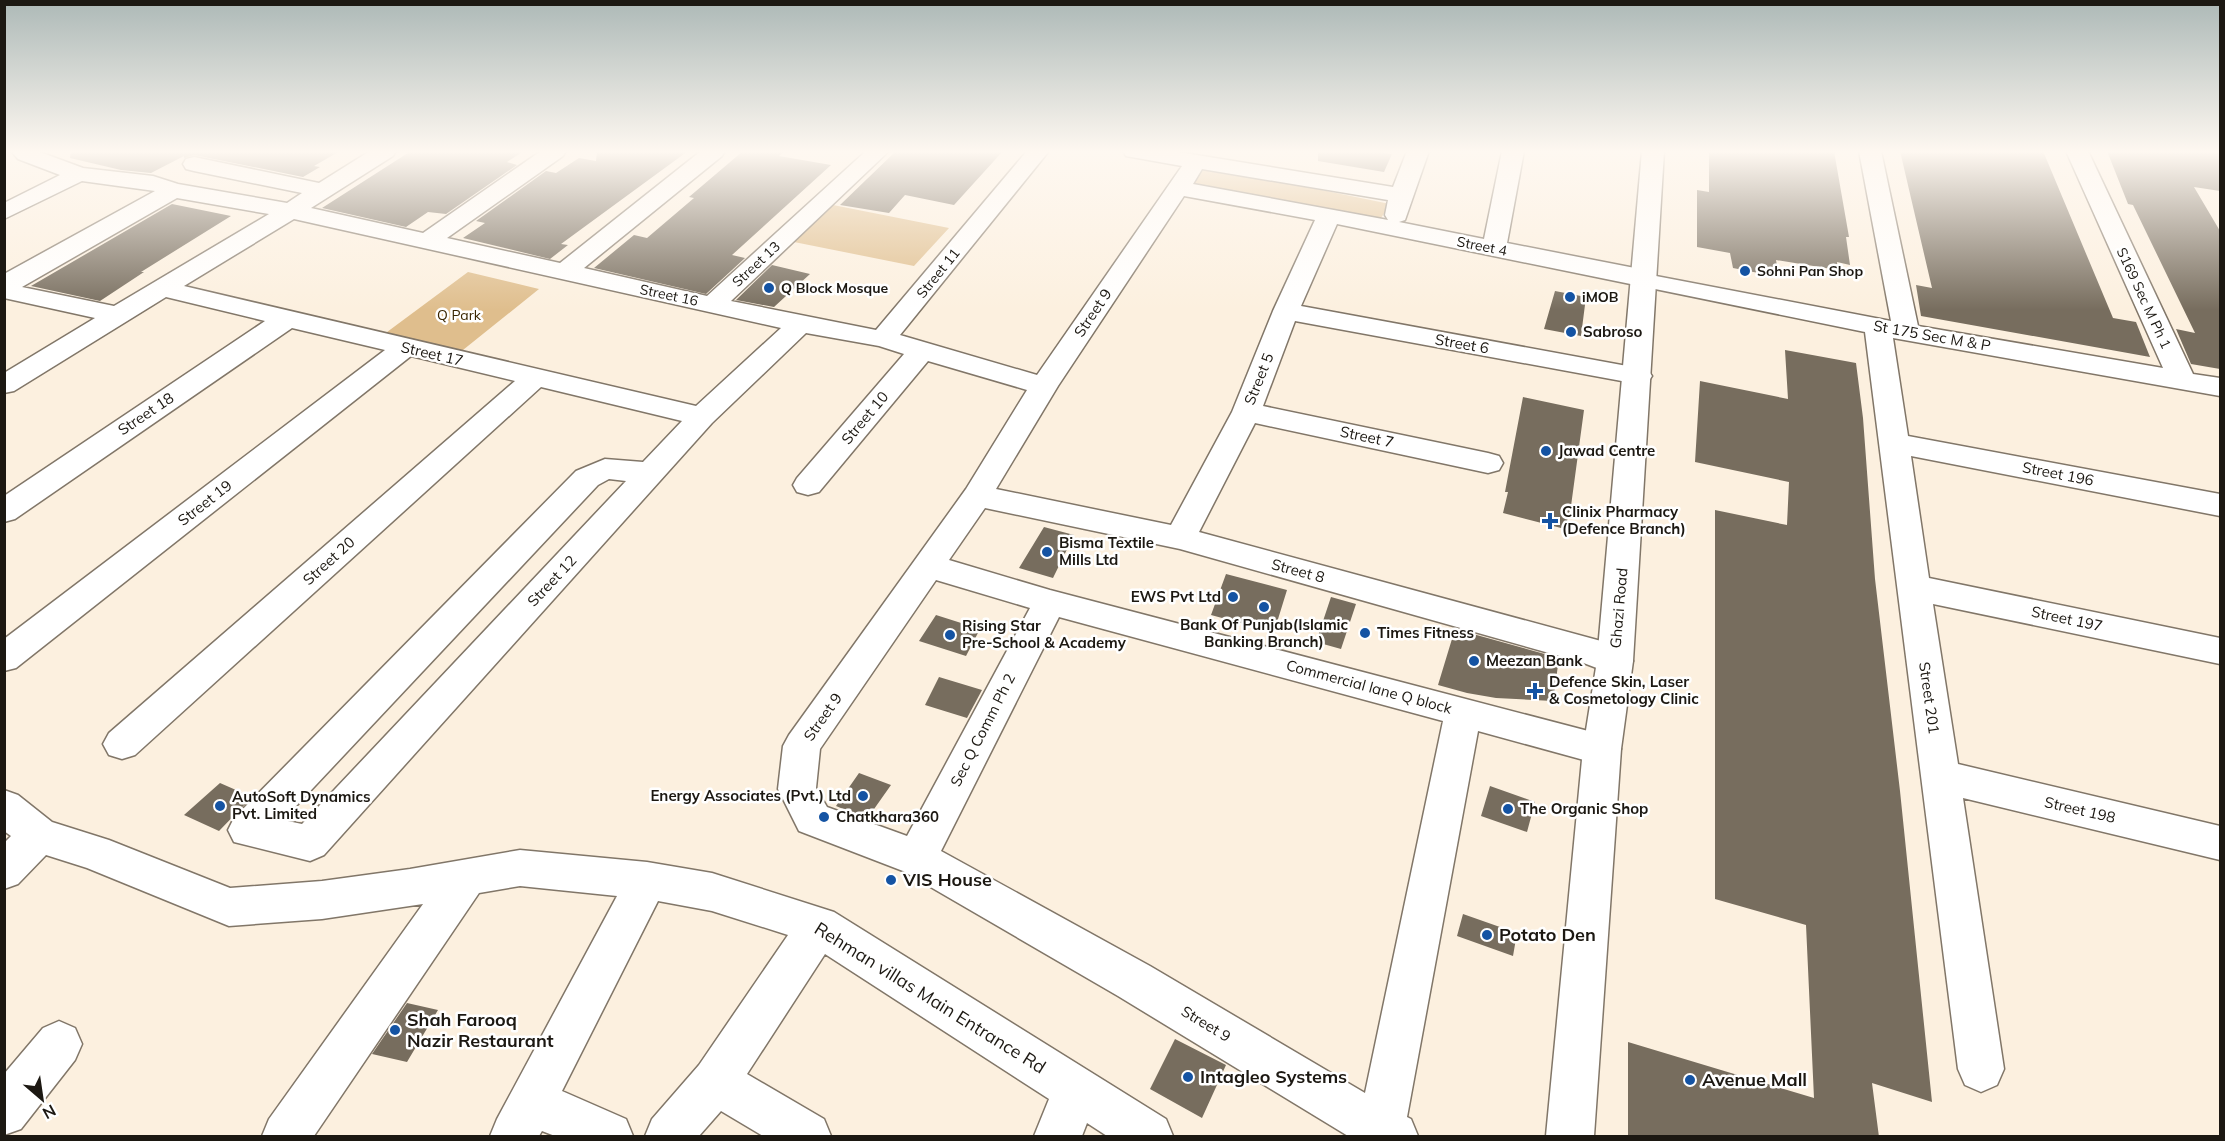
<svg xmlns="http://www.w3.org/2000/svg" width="2225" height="1141" font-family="Mulish,sans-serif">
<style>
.green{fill:#dfbe8d}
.building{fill:#776d5e}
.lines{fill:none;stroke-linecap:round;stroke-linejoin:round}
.minor-casing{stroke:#817668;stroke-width:3}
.major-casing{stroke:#817668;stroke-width:3}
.minor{fill:#fff;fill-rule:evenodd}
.major{fill:#fff;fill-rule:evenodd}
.poi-dot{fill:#1453a3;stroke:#fff;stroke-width:2}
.labels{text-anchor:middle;stroke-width:5;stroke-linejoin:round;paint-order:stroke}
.far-street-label{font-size:14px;fill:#1c1812;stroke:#fff}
.far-poi-label{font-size:14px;font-weight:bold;fill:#1c1812;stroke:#fff;text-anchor:start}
.far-park-label{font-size:14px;fill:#392500;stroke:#fff}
.street-label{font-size:15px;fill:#1c1812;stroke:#fff}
.poi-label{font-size:15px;font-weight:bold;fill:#1c1812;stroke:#fff;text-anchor:start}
.near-poi-label{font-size:18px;font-weight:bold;fill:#1c1812;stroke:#fff;text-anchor:start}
.near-street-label{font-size:18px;fill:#1c1812;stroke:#fff}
</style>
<rect width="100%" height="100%" fill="#fcf0df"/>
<path class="green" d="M 1204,166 L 1390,204 L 1381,218 L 1184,186 Z
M 828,204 L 949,228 L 914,266 L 789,241 Z
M 468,272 L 539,289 L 458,354 L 383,335 Z"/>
<path class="building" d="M 71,151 L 340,151 L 314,166 L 320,167 L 303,177 L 194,155 L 184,158 L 184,156 L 151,173 L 121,170 L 70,158 Z
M 411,151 L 524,151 L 507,162 L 517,165 L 446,214 L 428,212 L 406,227 L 322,208 Z
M 597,151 L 688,151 L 561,244 L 568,245 L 550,259 L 463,238 L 485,223 L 476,221 L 546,171 L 556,173 L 579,158 L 596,161 Z
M 743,151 L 785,151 L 779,156 L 831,165 L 732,255 L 745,258 L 706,294 L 594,268 L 634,235 L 647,238 L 694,198 L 689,197 Z
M 896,151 L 1003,151 L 954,205 L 905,195 L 889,213 L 840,205 Z
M 1318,151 L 1370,151 L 1392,154 L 1384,172 L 1318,161 Z
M 1709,151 L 1834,151 L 1849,237 L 1846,237 L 1850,265 L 1837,262 L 1838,270 L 1776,260 L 1779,277 L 1733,268 L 1730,253 L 1697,247 L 1697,190 L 1709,192 Z
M 1900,151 L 2043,151 L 2113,318 L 2136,322 L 2150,357 L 1921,316 L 1916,285 L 1932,288 Z
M 2107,151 L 2220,151 L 2220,191 L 2194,187 L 2220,231 L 2220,369 L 2191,364 L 2176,329 L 2195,333 L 2133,205 L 2128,204 Z
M 172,204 L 231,216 L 141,272 L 144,272 L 100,301 L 31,286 Z
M 772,265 L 810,274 L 774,307 L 736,300 Z
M 1555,291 L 1586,297 L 1581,336 L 1544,329 Z
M 1785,350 L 1856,363 L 1863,418 L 1875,579 L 1900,791 L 1932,1102 L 1872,1083 L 1879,1137 L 1628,1137 L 1628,1042 L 1814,1098 L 1806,925 L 1715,899 L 1715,510 L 1787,525 L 1789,482 L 1695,462 L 1700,381 L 1788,399 Z
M 1523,397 L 1584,410 L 1571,506 L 1565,529 L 1503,513 L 1508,492 L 1505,492 Z
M 1044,527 L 1074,535 L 1053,578 L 1019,568 Z
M 1226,574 L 1287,590 L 1274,632 L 1211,615 Z
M 1331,597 L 1356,604 L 1341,649 L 1316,642 Z
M 936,615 L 980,629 L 966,656 L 919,641 Z
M 1455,629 L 1559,658 L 1553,701 L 1496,698 L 1467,693 L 1438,685 Z
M 939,677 L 982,690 L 967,718 L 925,705 Z
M 859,773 L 891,785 L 867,819 L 836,806 Z
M 220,783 L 252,797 L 219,831 L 184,815 Z
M 1490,786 L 1535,802 L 1527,832 L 1481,816 Z
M 1463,914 L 1517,933 L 1513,956 L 1457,936 Z
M 407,1003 L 438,1010 L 407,1062 L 372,1054 Z
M 1175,1039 L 1226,1065 L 1202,1118 L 1150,1089 Z"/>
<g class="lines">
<defs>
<path id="minor" d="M 11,151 L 37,151 L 83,168 L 153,176 L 178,184 L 287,203 L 302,193 L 194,171 L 186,169 L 183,164 L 186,159 L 194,157 L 319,183 L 370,151 L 396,151 L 393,156 L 311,208 L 423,233 L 541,151 L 566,151 L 563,156 L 447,238 L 560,263 L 701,151 L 725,151 L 722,156 L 584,268 L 707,296 L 866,151 L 889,151 L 731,301 L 876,330 L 1027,151 L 1049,151 L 900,335 L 1037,375 L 1182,166 L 1126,156 L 1123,151 L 1172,151 L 1393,187 L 1407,151 L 1429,151 L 1405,220 L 1399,222 L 1484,239 L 1502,151 L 1524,151 L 1507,243 L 1645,270 L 1656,276 L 1891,321 L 1859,151 L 1881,151 L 1918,326 L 2163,368 L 2066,151 L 2088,151 L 2193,374 L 2220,378 L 2220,396 L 1893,338 L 1908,436 L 2220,494 L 2220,516 L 1911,456 L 1929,578 L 2220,638 L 2220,664 L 1933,604 L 1958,764 L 2220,826 L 2220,860 L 1963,798 L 2004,1069 L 1997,1085 L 1981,1092 L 1965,1085 L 1958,1069 L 1865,332 L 1337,224 L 1301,306 L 1638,368 L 1648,370 L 1652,376 L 1648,382 L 1638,384 L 1295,321 L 1263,406 L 1488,453 L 1499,456 L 1503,463 L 1499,470 L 1488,473 L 1255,423 L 1199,532 L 1601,641 L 1628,651 L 1633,661 L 1628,671 L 1615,675 L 1581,662 L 1180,549 L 985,508 L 949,560 L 1050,590 L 1615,738 L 1621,749 L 1615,760 L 1602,765 L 1478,731 L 1407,1117 L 1411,1119 L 1418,1136 L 1348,1136 L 1118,996 L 903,871 L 799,831 L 778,789 L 783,746 L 789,735 L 966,489 L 1027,390 L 928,361 L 819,492 L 808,495 L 797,492 L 793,485 L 797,478 L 904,354 L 879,346 L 806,333 L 712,423 L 324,855 L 310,861 L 234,842 L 228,830 L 234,818 L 576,471 L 605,459 L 643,462 L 682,421 L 541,387 L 135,755 L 122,759 L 109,755 L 103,744 L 109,733 L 515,381 L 411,356 L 16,668 L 4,671 L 4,639 L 385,350 L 292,328 L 15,519 L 4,522 L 4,496 L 265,321 L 166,297 L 14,391 L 4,393 L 4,373 L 95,318 L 4,298 L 4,274 L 155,191 L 82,181 L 4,219 L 4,203 L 60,175 L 18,159 ZM 1202,169 L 1388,200 L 1385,215 L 1388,220 L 1193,184 ZM 1184,196 L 1315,220 L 1273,311 L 1232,412 L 1171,525 L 996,489 L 1058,386 ZM 177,198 L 269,214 L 114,306 L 22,287 ZM 294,219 L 781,328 L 696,406 L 184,286 ZM 609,479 L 626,481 L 302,824 L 283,820 L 598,485 ZM 936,580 L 1030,608 L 907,836 L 827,807 L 816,788 L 820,749 ZM 1059,617 L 1443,721 L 1365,1093 L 1150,966 L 941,851 Z
M 4,790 L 18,795 L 52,822 L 109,840 L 230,888 L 322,881 L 410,869 L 520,850 L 647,862 L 712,873 L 834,912 L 1166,1119 L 1173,1136 L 1107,1136 L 1087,1123 L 1082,1136 L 1034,1136 L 1049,1099 L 825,954 L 747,1074 L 824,1119 L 831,1136 L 763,1136 L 721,1111 L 699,1136 L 645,1136 L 652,1119 L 699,1065 L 788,935 L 712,911 L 658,901 L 562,1091 L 626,1119 L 633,1136 L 555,1136 L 542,1131 L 539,1136 L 490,1136 L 497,1119 L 617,896 L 520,886 L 479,893 L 314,1136 L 262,1136 L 269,1119 L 423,904 L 322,919 L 229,926 L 87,868 L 46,855 L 18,884 L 4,889 L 4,843 L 11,836 L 4,831 Z
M 59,1021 L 75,1028 L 82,1044 L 75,1060 L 21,1129 L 4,1135 L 4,1074 L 43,1028 Z"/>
<path id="major" d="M 1642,151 L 1664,151 L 1633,661 L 1621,749 L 1594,1136 L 1546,1136 L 1583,749 L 1597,661 Z"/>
</defs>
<use href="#minor" class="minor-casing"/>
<use href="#major" class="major-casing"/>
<use href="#minor" class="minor"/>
<use href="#major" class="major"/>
</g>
<linearGradient id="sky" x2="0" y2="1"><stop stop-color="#adb9b7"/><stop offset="0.49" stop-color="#fef8f1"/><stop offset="1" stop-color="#fef8f1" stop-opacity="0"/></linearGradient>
<rect width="2225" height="310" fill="url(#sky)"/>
<g class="poi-dot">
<circle cx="1745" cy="271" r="6"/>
<circle cx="769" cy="288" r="6"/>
<circle cx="1570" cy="297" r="6"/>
<circle cx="1571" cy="332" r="6"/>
<circle cx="1546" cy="451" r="6"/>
<path d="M1547 512h6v6h6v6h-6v6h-6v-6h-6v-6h6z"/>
<circle cx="1047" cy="552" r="6"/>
<circle cx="1233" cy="597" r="6"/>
<circle cx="1264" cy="607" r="6"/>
<circle cx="1365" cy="633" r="6"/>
<circle cx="950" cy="635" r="6"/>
<circle cx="1474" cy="661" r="6"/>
<path d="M1532 682h6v6h6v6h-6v6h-6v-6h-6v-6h6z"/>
<circle cx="863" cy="796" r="6"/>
<circle cx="220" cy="806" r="6"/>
<circle cx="1508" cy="809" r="6"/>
<circle cx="824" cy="817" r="6"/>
<circle cx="891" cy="880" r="6"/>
<circle cx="1487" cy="935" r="6"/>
<circle cx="395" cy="1030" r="6"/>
<circle cx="1188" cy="1077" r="6"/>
<circle cx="1690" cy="1080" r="6"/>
</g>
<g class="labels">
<g class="far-street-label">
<text transform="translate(1482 246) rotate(11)" y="5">Street 4</text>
<text transform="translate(756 264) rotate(-43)" y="5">Street 13</text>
<text transform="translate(938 273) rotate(-51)" y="5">Street 11</text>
<text transform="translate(669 295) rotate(12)" y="5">Street 16</text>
<text transform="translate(2144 298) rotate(65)" y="5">S169 Sec M Ph 1</text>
</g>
<g class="far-poi-label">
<text x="1757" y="276">Sohni Pan Shop</text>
<text x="781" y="293">Q Block Mosque</text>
<text x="1582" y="302">iMOB</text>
</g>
<g class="far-park-label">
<text x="459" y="320">Q Park</text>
</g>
<g class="street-label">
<text transform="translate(1093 313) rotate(-56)" y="5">Street 9</text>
<text transform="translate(1932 336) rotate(10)" y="5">St 175 Sec M &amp; P</text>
<text transform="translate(1462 344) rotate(10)" y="5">Street 6</text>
<text transform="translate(432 354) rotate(13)" y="5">Street 17</text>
<text transform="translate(1259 379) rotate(-68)" y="5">Street 5</text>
<text transform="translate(146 414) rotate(-34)" y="5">Street 18</text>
<text transform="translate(865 418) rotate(-50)" y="5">Street 10</text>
<text transform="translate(1367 437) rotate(12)" y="5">Street 7</text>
<text transform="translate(2058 474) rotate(11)" y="5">Street 196</text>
<text transform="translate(205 503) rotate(-38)" y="5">Street 19</text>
<text transform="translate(329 561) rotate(-42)" y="5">Street 20</text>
<text transform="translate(1298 571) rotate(15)" y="5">Street 8</text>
<text transform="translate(552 581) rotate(-47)" y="5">Street 12</text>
<text transform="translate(1619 608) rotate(-85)" y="5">Ghazi Road</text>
<text transform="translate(2067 619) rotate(12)" y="5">Street 197</text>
<text transform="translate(1369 687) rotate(15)" y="5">Commercial lane Q block</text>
<text transform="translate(1929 698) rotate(82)" y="5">Street 201</text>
<text transform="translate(823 717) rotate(-55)" y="5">Street 9</text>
<text transform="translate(983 730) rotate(-63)" y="5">Sec Q Comm Ph 2</text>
<text transform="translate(2080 810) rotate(13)" y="5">Street 198</text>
<text transform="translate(1206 1024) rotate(31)" y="5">Street 9</text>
</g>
<g class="poi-label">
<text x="1583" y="337">Sabroso</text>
<text x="1558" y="456">Jawad Centre</text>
<text x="1562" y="517">Clinix Pharmacy<tspan x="1562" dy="17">(Defence Branch)</tspan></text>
<text x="1059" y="548">Bisma Textile<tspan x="1059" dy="17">Mills Ltd</tspan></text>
<text x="1221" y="602" text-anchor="end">EWS Pvt Ltd</text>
<text x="1264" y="630" text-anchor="middle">Bank Of Punjab(Islamic<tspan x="1264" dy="17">Banking Branch)</tspan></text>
<text x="962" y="631">Rising Star<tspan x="962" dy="17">Pre-School &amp; Academy</tspan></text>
<text x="1377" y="638">Times Fitness</text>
<text x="1486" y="666">Meezan Bank</text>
<text x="1549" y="687">Defence Skin, Laser<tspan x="1549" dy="17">&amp; Cosmetology Clinic</tspan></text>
<text x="851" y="801" text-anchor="end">Energy Associates (Pvt.) Ltd</text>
<text x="232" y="802">AutoSoft Dynamics<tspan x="232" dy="17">Pvt. Limited</tspan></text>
<text x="1520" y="814">The Organic Shop</text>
<text x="836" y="822">Chatkhara360</text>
</g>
<g class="near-poi-label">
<text x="903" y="886">VIS House</text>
<text x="1499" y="941">Potato Den</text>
<text x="407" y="1026">Shah Farooq<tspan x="407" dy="21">Nazir Restaurant</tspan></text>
<text x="1200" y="1083">Intagleo Systems</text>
<text x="1702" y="1086">Avenue Mall</text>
</g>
<g class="near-street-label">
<text transform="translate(930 998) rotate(32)" y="6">Rehman villas Main Entrance Rd</text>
</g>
</g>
<rect width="2225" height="1141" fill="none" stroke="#1c1812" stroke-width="12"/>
<g transform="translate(42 1099) rotate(151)" stroke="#ffffff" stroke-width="4.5" paint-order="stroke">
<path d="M0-4.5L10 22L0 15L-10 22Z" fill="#1c1812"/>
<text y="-9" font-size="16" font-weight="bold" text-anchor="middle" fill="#1c1812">N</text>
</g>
</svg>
